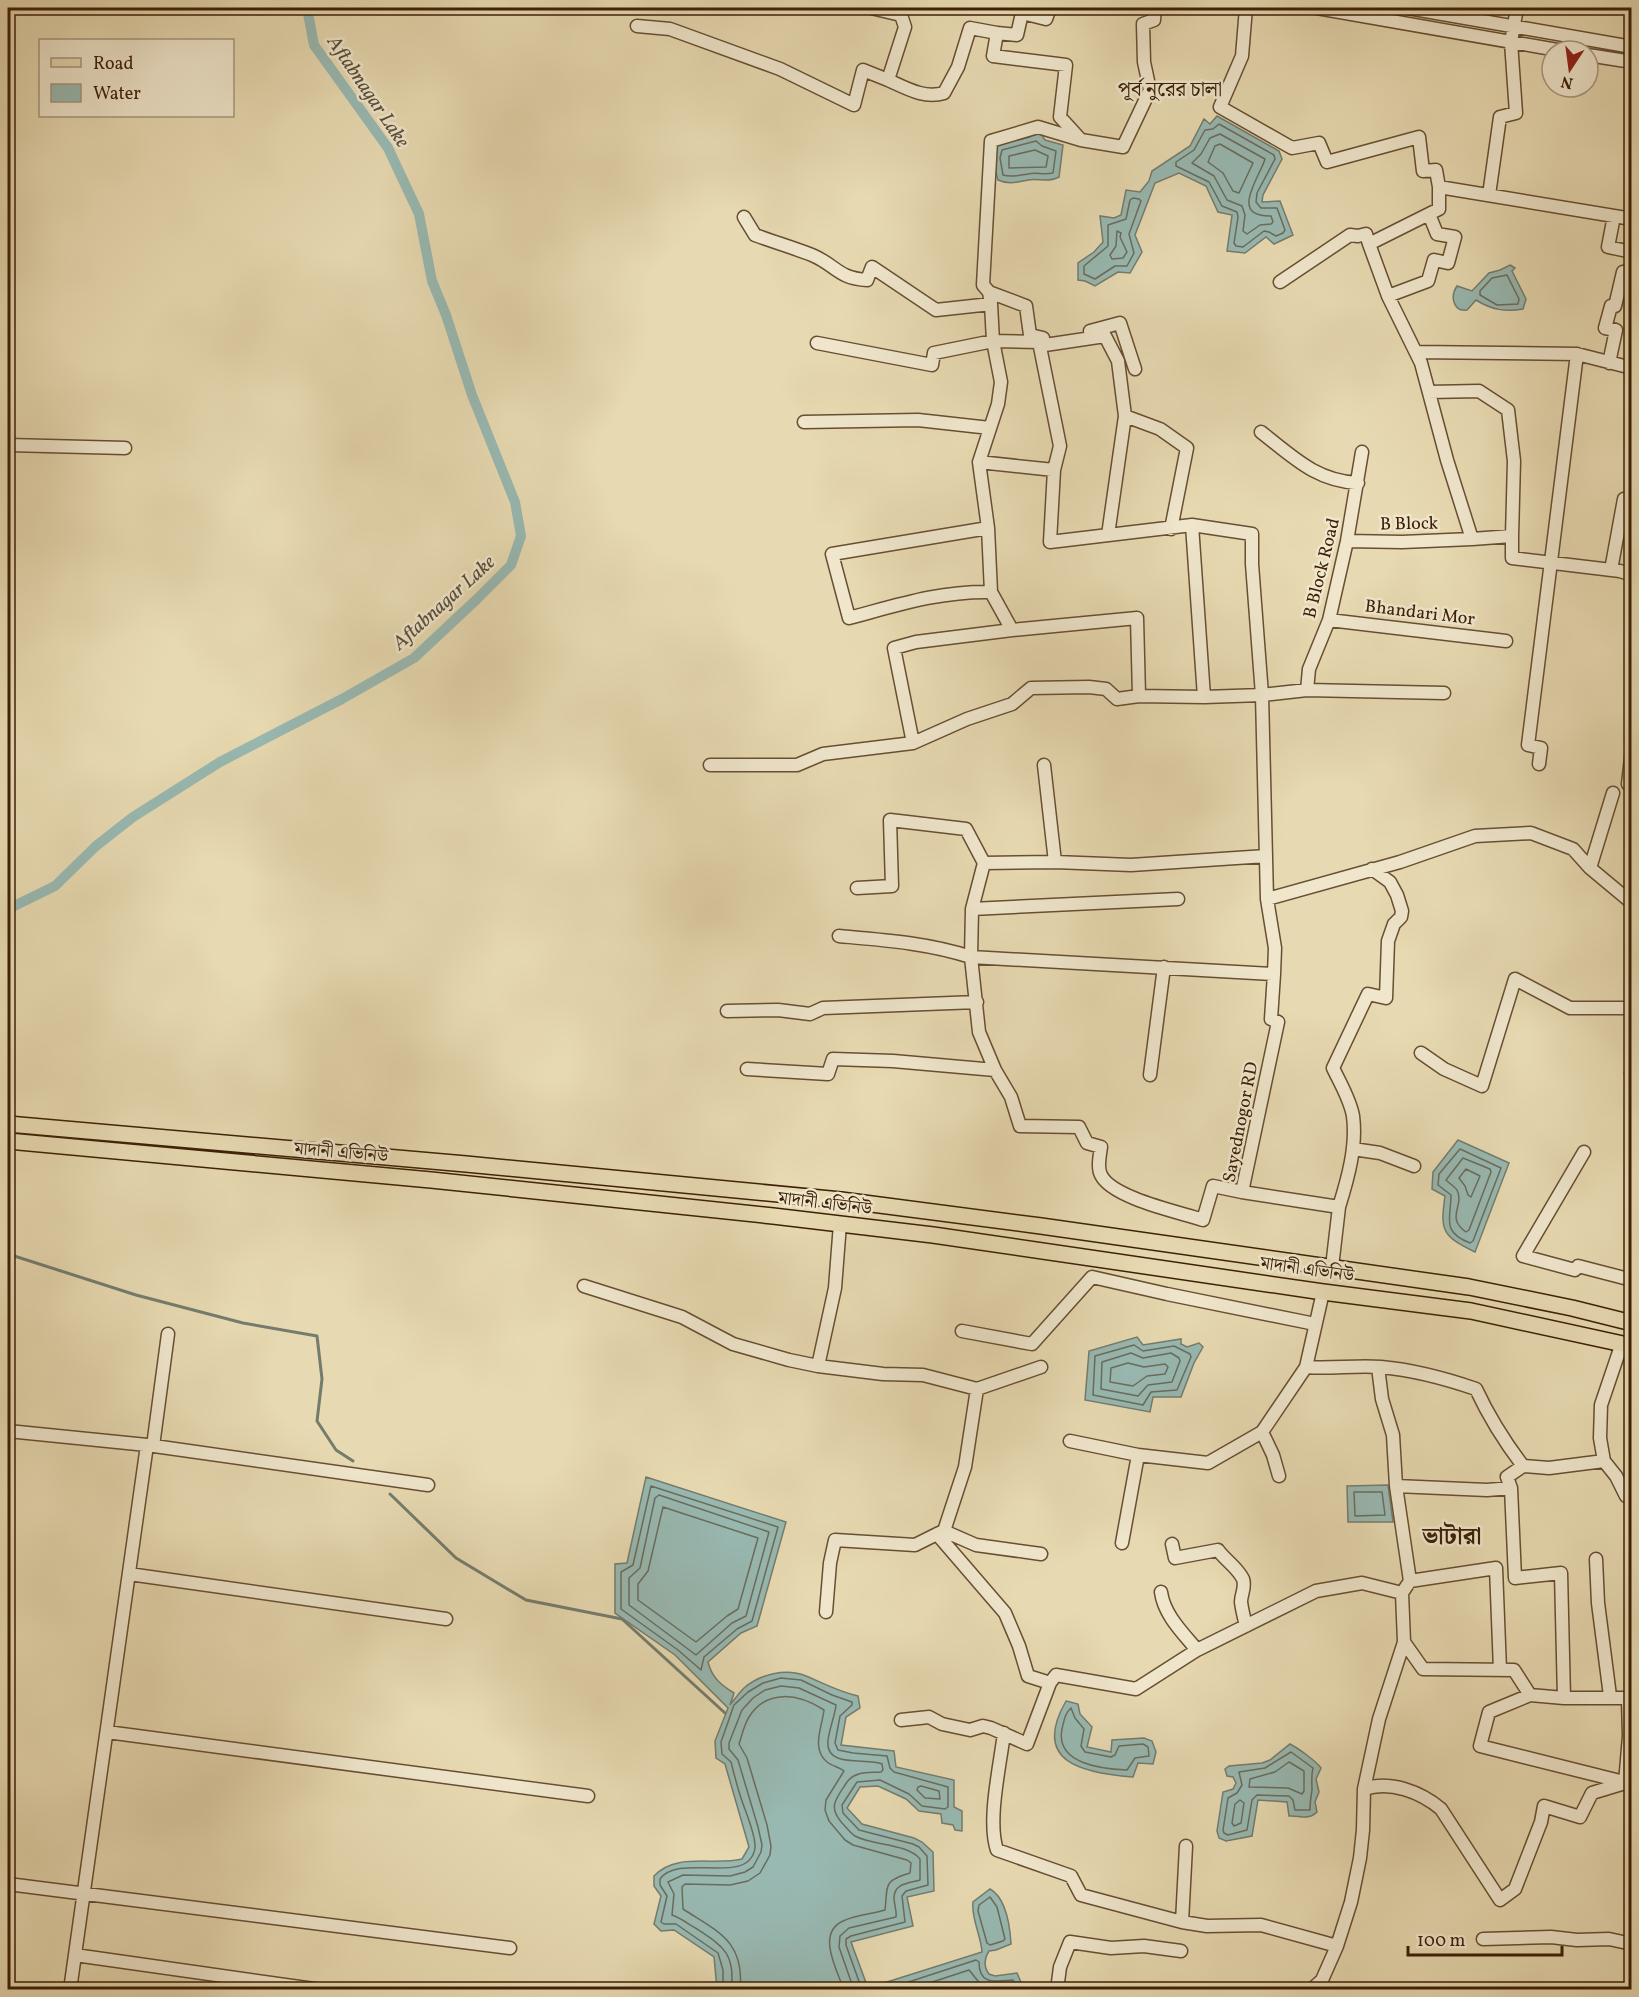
<svg xmlns="http://www.w3.org/2000/svg" width="1639" height="1997" font-family="Vollkorn,'Noto Serif Bengali',serif">
<style>
.water{fill:#98b9b2;stroke:#747c6e;stroke-width:1.5}
.lines{fill:none;stroke-linecap:round;stroke-linejoin:round}
.shore{stroke:#6a6c5c;stroke-width:1.5}
.stream{stroke:#747c6e;stroke-width:3}
.canal{stroke:#98b9b2;stroke-width:10}
.minor-casing{stroke:#684e32;stroke-width:15}
.major-casing{stroke:#3d2007;stroke-width:18}
.minor{stroke:#efe6cc;stroke-width:12}
.major{stroke:#e7d9b1;stroke-width:15}
.labels{text-anchor:middle;stroke-width:5;stroke-linejoin:round;paint-order:stroke}
.street-label{font-size:18px;fill:#3d2007;stroke:#efe6cc}
.water-label{font-size:20px;font-style:italic;fill:#584e3a;stroke:#efe6cc}
.quarter-label{font-size:21px;fill:#3d2007;stroke:#efe6cc}
.district-label{font-size:24px;font-weight:bold;fill:#3d2007;stroke:#efe6cc}
</style>
<rect width="100%" height="100%" fill="#e7d9b1"/>
<filter id="stains"><feTurbulence type="fractalNoise" baseFrequency=".00333" numOctaves="4"/><feColorMatrix values="0 0 0 0 .2 0 0 0 0 .09 0 0 0 0 .02 0 0 0 .5 -.17"/></filter>
<radialGradient id="worn" r=".72"><stop offset=".6" stop-color="#630" stop-opacity="0"/><stop offset="1" stop-color="#630" stop-opacity=".3"/></radialGradient>
<path class="water" d="M 1217,116 L 1279,151 L 1282,159 L 1263,195 L 1262,202 L 1280,201 L 1293,235 L 1274,244 L 1266,237 L 1245,253 L 1227,251 L 1232,215 L 1218,212 L 1206,186 L 1179,173 L 1155,183 L 1135,235 L 1142,252 L 1130,273 L 1118,272 L 1095,286 L 1085,281 L 1078,280 L 1078,263 L 1094,252 L 1103,242 L 1100,216 L 1114,218 L 1121,215 L 1126,190 L 1140,192 L 1149,181 L 1152,171 L 1190,146 L 1204,119 L 1210,124 Z
M 1035,131 L 1039,131 L 1045,140 L 1063,145 L 1059,177 C 1048,183 1039,178 1028,180 C 1017,182 1009,185 998,180 C 994,168 994,156 996,144 L 1030,137 Z
M 1510,265 L 1515,268 L 1512,271 L 1526,299 L 1523,309 C 1505,312 1492,310 1476,300 L 1467,310 C 1453,312 1450,296 1457,286 L 1472,291 L 1489,273 L 1500,270 Z
M 1458,1140 L 1509,1163 L 1475,1252 C 1442,1236 1440,1231 1445,1196 L 1432,1189 L 1433,1172 Z
M 1137,1337 L 1143,1345 L 1181,1339 L 1181,1344 L 1187,1347 L 1199,1343 L 1203,1347 L 1194,1363 L 1181,1397 L 1153,1397 L 1150,1412 L 1085,1400 L 1089,1351 Z
M 646,1477 L 786,1522 L 757,1626 L 741,1633 L 708,1662 C 712,1678 721,1685 734,1693 L 730,1705 C 734,1700 739,1693 744,1688 C 760,1674 786,1668 806,1676 C 823,1683 839,1692 858,1696 L 860,1708 L 846,1717 L 841,1745 L 894,1751 L 896,1767 L 954,1780 L 954,1807 L 962,1811 L 962,1831 L 955,1830 L 953,1825 L 942,1823 L 941,1814 L 919,1811 L 906,1799 L 878,1786 L 860,1787 L 847,1808 L 862,1824 L 914,1838 L 922,1842 L 933,1852 L 934,1891 L 907,1897 L 913,1926 L 851,1942 L 868,1988 L 982,1952 C 981,1935 971,1919 973,1902 L 990,1889 C 1006,1898 1010,1927 1011,1944 L 996,1950 L 989,1951 C 984,1959 983,1966 989,1974 L 995,1976 L 1017,1973 L 1024,1989 L 717,1989 L 714,1957 L 674,1930 L 661,1931 L 654,1924 L 661,1896 L 654,1886 L 654,1876 C 676,1852 713,1866 742,1859 L 749,1847 L 725,1764 L 716,1758 L 715,1741 L 728,1708 L 675,1655 L 615,1613 L 615,1564 L 627,1563 Z
M 1388,1485 L 1393,1522 L 1348,1522 L 1347,1486 Z
M 1066,1701 L 1078,1704 L 1080,1714 L 1092,1727 L 1087,1747 L 1111,1752 L 1112,1740 L 1144,1738 L 1152,1741 L 1156,1752 L 1153,1764 L 1138,1763 L 1133,1777 C 1082,1773 1031,1762 1066,1701 Z
M 1290,1744 C 1298,1748 1317,1762 1321,1768 L 1316,1779 L 1319,1792 L 1315,1802 L 1317,1812 C 1308,1821 1299,1815 1289,1816 L 1287,1802 L 1258,1800 L 1252,1836 L 1226,1841 L 1219,1838 L 1217,1831 L 1223,1792 L 1233,1789 L 1236,1783 L 1233,1777 L 1227,1776 L 1225,1769 L 1229,1766 L 1262,1763 L 1270,1760 Z"/>
<g class="lines">
<path class="shore" d="M 1219,124 L 1274,155 L 1275,159 L 1257,193 L 1256,202 L 1261,208 L 1277,208 L 1285,230 L 1283,233 L 1276,236 L 1269,232 L 1264,231 L 1243,247 L 1236,246 L 1234,243 L 1238,217 L 1237,212 L 1222,206 L 1209,182 L 1176,166 L 1176,162 L 1194,150 L 1205,130 L 1213,129 Z
M 1220,134 L 1265,159 C 1260,177 1228,217 1271,216 L 1273,222 L 1271,224 L 1260,225 L 1247,234 L 1243,231 L 1245,215 L 1242,206 L 1227,200 L 1214,176 L 1192,163 L 1201,154 L 1210,138 Z
M 1036,141 L 1042,146 L 1056,151 L 1053,173 C 1044,175 1036,172 1028,174 C 1019,175 1012,178 1003,175 L 1000,158 L 1002,150 Z
M 1220,144 L 1253,163 L 1239,193 L 1233,191 L 1223,173 L 1208,162 L 1215,146 Z
M 1035,150 L 1048,156 L 1046,167 L 1009,168 L 1009,156 Z
M 1133,198 L 1139,199 L 1141,201 L 1129,234 L 1134,253 L 1127,266 L 1115,266 L 1095,279 L 1084,274 L 1084,266 L 1108,246 L 1108,225 L 1126,219 L 1130,200 Z
M 1117,231 L 1121,233 L 1120,237 L 1127,252 L 1123,258 L 1112,259 L 1110,255 L 1116,246 Z
M 1507,275 L 1519,299 L 1518,304 L 1497,305 L 1480,295 L 1480,291 L 1492,278 Z
M 1460,1149 L 1501,1168 L 1473,1241 L 1470,1243 C 1441,1232 1451,1218 1451,1195 L 1438,1185 L 1439,1174 Z
M 1463,1158 L 1490,1169 L 1491,1172 L 1469,1230 L 1466,1232 C 1445,1217 1465,1206 1457,1190 C 1454,1186 1449,1183 1446,1180 Z
M 1466,1169 L 1480,1176 L 1471,1197 L 1468,1195 L 1465,1186 L 1459,1178 Z
M 1134,1345 L 1143,1351 L 1174,1346 L 1190,1354 L 1191,1357 L 1177,1390 L 1151,1392 L 1143,1405 L 1093,1395 L 1095,1356 Z
M 1131,1353 L 1143,1358 L 1171,1353 L 1179,1358 L 1180,1361 L 1172,1382 L 1148,1385 L 1138,1396 L 1101,1389 L 1102,1362 Z
M 1128,1363 L 1144,1367 L 1165,1364 L 1168,1367 L 1165,1374 L 1147,1376 L 1133,1386 L 1110,1382 L 1111,1368 Z
M 651,1486 L 778,1527 L 752,1621 L 737,1629 L 704,1657 L 701,1670 L 678,1650 L 621,1609 L 621,1572 L 633,1565 Z
M 1354,1492 L 1382,1492 L 1385,1515 L 1355,1516 Z
M 659,1495 L 769,1532 L 746,1616 L 732,1623 L 696,1655 L 629,1605 L 629,1578 L 640,1568 L 655,1498 Z
M 663,1507 L 758,1538 L 738,1609 L 727,1616 L 696,1642 L 638,1600 L 638,1584 L 648,1571 Z
M 1071,1708 L 1075,1718 L 1084,1729 L 1081,1746 L 1085,1752 L 1111,1757 L 1115,1755 L 1119,1746 L 1143,1744 L 1148,1747 L 1149,1756 L 1135,1758 L 1127,1770 C 1102,1769 1055,1764 1062,1729 C 1064,1721 1065,1713 1071,1708 Z
M 1291,1752 L 1313,1768 C 1311,1776 1312,1782 1312,1790 C 1311,1796 1310,1804 1310,1810 L 1295,1810 L 1293,1800 L 1289,1796 L 1257,1795 L 1252,1800 L 1247,1830 L 1228,1835 L 1224,1833 L 1223,1830 L 1228,1798 L 1237,1793 L 1242,1785 L 1239,1772 L 1265,1768 Z
M 1289,1762 L 1304,1771 L 1304,1791 L 1302,1794 L 1288,1788 L 1249,1787 L 1250,1779 L 1275,1772 Z
M 921,1786 L 939,1791 L 940,1799 L 925,1798 L 917,1790 L 918,1787 Z
M 1240,1800 L 1244,1803 L 1241,1823 L 1234,1826 L 1232,1823 L 1235,1804 Z
M 990,1897 L 997,1907 L 1005,1939 L 1003,1941 L 990,1945 L 987,1943 L 978,1911 L 979,1905 Z
M 723,1990 L 723,1970 L 718,1953 L 676,1924 L 664,1924 L 661,1922 L 667,1896 L 660,1885 L 660,1879 C 680,1852 749,1887 755,1848 C 756,1834 745,1811 741,1798 C 737,1786 734,1774 731,1762 L 722,1754 L 721,1742 L 734,1705 L 748,1692 L 763,1683 L 781,1678 L 801,1680 L 832,1695 L 852,1702 L 852,1705 L 840,1716 L 835,1743 L 838,1750 L 853,1753 L 887,1756 L 890,1768 L 894,1772 L 948,1787 L 948,1807 L 945,1809 L 922,1806 L 909,1794 L 880,1780 L 857,1782 L 842,1805 L 843,1813 L 859,1830 L 913,1844 L 919,1847 L 927,1856 L 928,1885 L 906,1891 L 902,1896 L 905,1922 L 851,1936 L 846,1939 L 846,1945 L 862,1990
M 731,1990 C 736,1954 723,1946 697,1929 C 688,1924 681,1918 672,1915 L 674,1894 L 668,1882 L 683,1875 L 730,1876 L 745,1872 L 753,1867 L 761,1852 L 762,1845 L 758,1827 L 738,1760 L 729,1749 L 729,1743 L 742,1710 L 753,1698 L 765,1690 L 781,1686 L 799,1688 L 836,1705 C 835,1716 829,1729 828,1741 C 825,1769 868,1757 882,1764 L 883,1770 L 881,1772 C 868,1773 855,1771 847,1782 C 837,1798 827,1806 842,1823 C 846,1827 850,1833 855,1836 C 873,1846 907,1843 920,1859 L 920,1880 C 910,1883 894,1883 894,1898 C 894,1904 897,1911 896,1917 L 849,1928 L 840,1936 L 839,1947 L 854,1990
M 740,1990 C 745,1941 718,1932 683,1909 L 682,1887 L 685,1884 L 730,1885 L 748,1881 L 760,1873 L 770,1855 L 771,1846 L 767,1825 L 747,1758 L 739,1744 C 742,1735 744,1725 749,1717 C 767,1688 799,1694 824,1710 C 822,1727 811,1749 827,1762 C 832,1766 839,1767 844,1771 L 826,1800 L 825,1810 L 829,1821 L 845,1840 L 853,1845 L 907,1860 L 911,1863 L 910,1873 C 882,1881 888,1886 885,1910 C 872,1914 856,1915 843,1921 C 816,1933 837,1970 844,1990
M 884,1990 L 976,1960 L 979,1962 C 979,1986 996,1981 1013,1980 L 1018,1990
M 908,1990 L 969,1970 C 977,1979 981,1989 995,1989 C 1001,1989 1005,1988 1010,1990"/>
<path class="stream" d="M 1377,8 L 1405,12
M 8,1254 L 136,1295 L 243,1323 L 317,1336 L 322,1379 L 317,1421 L 336,1450 L 353,1461
M 390,1494 L 456,1558 L 526,1600 L 622,1619 L 725,1713"/>
<path class="canal" d="M 8,909 L 55,886 L 96,846 L 133,817 L 220,762 L 342,699 L 414,658 L 477,599 L 511,565 L 521,536 L 515,502 L 472,395 L 446,315 L 432,281 L 419,214 L 388,148 L 314,45 L 307,8"/>
<defs>
<path id="minor" d="M 1246,8 L 1242,56 L 1220,107 L 1292,148 L 1319,143 L 1327,162 L 1419,137 L 1423,171 L 1436,170 L 1439,187
M 1317,8 L 1563,51
M 1408,8 L 1632,47
M 637,26 L 670,29 L 780,69 L 854,105 L 863,70 L 888,80 L 905,27 L 901,15 L 871,8
M 997,33 L 1017,35 L 1022,13 L 1046,19 L 1050,8
M 1588,55 L 1632,62
M 888,80 C 906,88 924,99 944,93 L 958,67 L 970,28 L 997,33 L 993,56 L 1066,65 L 1060,117 L 1081,140 L 1123,147 L 1150,90 L 1144,62 L 1143,24 L 1154,20 L 1155,8
M 1489,195 L 1500,117 L 1516,113 L 1511,42 L 1517,8
M 1614,216 L 1608,247 L 1632,252
M 744,217 L 755,235 C 774,242 794,248 812,255 C 836,265 837,278 867,280 L 872,267 L 936,310 L 991,304 L 993,341 L 1001,382 L 998,404 L 979,462 L 988,528 L 991,592 L 1012,630 L 1137,618 L 1139,696 L 1204,697
M 1632,219 L 1439,187 L 1439,209 L 1369,244 L 1388,296 L 1421,363 L 1447,460 L 1472,539 L 1512,536 L 1512,558 L 1620,571 L 1632,575
M 1280,282 L 1350,235 L 1358,236 L 1366,234 L 1369,244
M 989,292 L 1026,306 L 1030,335 L 1043,338
M 1388,296 L 1428,281 L 1434,260 L 1448,263 L 1455,237 L 1437,234 L 1429,214
M 991,304 L 989,292 L 983,285 L 991,141 L 1038,127 L 1081,140
M 1090,331 L 1120,323 L 1135,369
M 1039,342 L 1060,446 L 1054,470
M 817,343 L 932,365 L 934,353 L 993,341 L 1039,342 L 1045,345 L 1105,336 L 1118,361 L 1125,416 L 1160,429 L 1187,448 L 1171,529
M 1416,352 L 1577,354
M 1609,363 L 1616,330 L 1605,328 L 1611,306 L 1615,306 L 1623,272 L 1629,273 L 1632,262
M 1429,392 L 1479,391 L 1508,410 L 1514,461 L 1512,536
M 804,422 L 918,420 L 990,428
M 1261,432 C 1293,457 1316,481 1358,483
M 8,445 L 125,448
M 979,462 L 1054,470 L 1050,542 L 1192,525 L 1204,697 L 1262,695 L 1267,899 L 1400,862 L 1475,836 L 1531,833 L 1573,849 L 1590,868 L 1632,903
M 1192,525 L 1252,534 L 1252,564 L 1262,695 L 1307,690 L 1444,693
M 988,528 L 832,554 L 849,618 C 898,605 940,591 991,592
M 1108,535 L 1125,416
M 1347,541 L 1402,542 L 1472,539
M 1611,570 L 1624,499 L 1632,501
M 1329,620 L 1506,641
M 1307,690 L 1309,669 L 1329,620 L 1347,541 L 1362,452
M 913,743 L 894,648 L 916,642 L 1012,630
M 1539,764 L 1541,748 L 1528,745 L 1577,354 L 1632,368
M 710,765 L 797,765 L 823,754 L 913,743 L 967,719 L 1012,704 L 1031,688 L 1089,687 L 1106,689 L 1117,699 L 1139,696
M 1044,765 L 1055,862
M 1628,784 L 1632,750
M 1590,868 L 1613,793
M 857,888 L 892,886 L 890,820 L 966,829 L 984,863 L 1055,862 L 1131,865 L 1266,856
M 1178,899 L 972,909 L 971,957 L 979,1032 L 995,1070 L 1011,1097 L 1020,1126 L 1079,1127 L 1087,1143 L 1101,1147 C 1100,1154 1097,1168 1101,1175 C 1112,1198 1179,1212 1203,1220 L 1213,1186 L 1242,1192
M 972,909 L 984,863
M 839,936 C 884,940 928,943 971,957 L 1274,974 L 1275,948 L 1267,899
M 1274,974 L 1271,1019 L 1278,1022 L 1242,1192 L 1339,1207 C 1348,1178 1357,1146 1353,1116 C 1350,1099 1340,1083 1333,1068 L 1368,994 L 1386,998 L 1388,941 L 1394,924 L 1401,917 L 1402,911 L 1397,895 L 1390,882 L 1372,869
M 727,1011 L 778,1010 L 810,1014 L 823,1008 L 977,1002
M 1421,1053 L 1444,1069 L 1482,1086 L 1515,979 L 1570,1008 L 1632,1008
M 747,1069 L 828,1074 L 833,1059 L 893,1061 L 995,1070
M 1631,1073 L 1632,1072
M 1150,1075 L 1164,967
M 1353,1149 L 1380,1153 L 1414,1166
M 1584,1152 L 1523,1256 L 1575,1270 L 1578,1266 L 1632,1280
M 840,1224 L 835,1288 L 818,1366 L 883,1374 L 923,1375 L 977,1389 L 1041,1367
M 1332,1267 L 1339,1207
M 584,1286 L 682,1317 L 733,1344 L 789,1360 L 818,1366
M 962,1331 L 1032,1344 L 1092,1277 L 1167,1294 L 1315,1324
M 1306,1367 L 1323,1292
M 1378,1367 L 1382,1399 L 1393,1435 L 1396,1486 L 1410,1581 L 1402,1593 L 1404,1642 L 1423,1669 L 1514,1670 L 1530,1695
M 8,1431 L 147,1445 L 70,1990
M 1262,1432 L 1273,1455 L 1279,1476
M 1070,1441 L 1138,1455 L 1208,1463 L 1262,1432 L 1306,1367 C 1331,1369 1356,1365 1381,1367 C 1414,1370 1444,1378 1476,1389 C 1489,1417 1504,1441 1523,1466 L 1549,1468 L 1604,1461 L 1616,1476 L 1626,1496 L 1632,1497
M 147,1445 L 428,1485
M 153,1446 L 168,1334
M 1604,1461 L 1600,1438 L 1601,1405 L 1622,1343
M 1523,1466 L 1507,1477 L 1511,1488 L 1515,1578 L 1561,1573 L 1564,1698
M 1396,1486 L 1487,1490 L 1511,1488
M 944,1531 L 976,1545 L 1041,1554
M 937,1534 L 944,1531 L 965,1467 L 977,1389
M 1122,1543 L 1138,1455
M 1172,1544 L 1175,1558 L 1218,1550 C 1225,1560 1237,1567 1243,1579 C 1246,1587 1241,1594 1241,1602 C 1242,1610 1244,1618 1246,1626
M 1596,1559 L 1598,1603 L 1610,1696
M 129,1574 L 446,1619
M 1410,1581 L 1496,1568 L 1500,1670
M 1161,1592 C 1164,1615 1183,1633 1197,1650
M 826,1612 L 830,1563 L 835,1540 L 915,1545 L 937,1534 L 1005,1613 L 1019,1646 L 1028,1676 L 1050,1683 L 1056,1675 L 1136,1689 L 1197,1650 L 1316,1591 L 1362,1583 L 1402,1593
M 901,1720 L 929,1717 L 942,1724 L 970,1730 L 983,1726 L 991,1728 L 1027,1744 L 1050,1683
M 107,1732 L 588,1796
M 1004,1733 C 1000,1766 987,1821 997,1850 L 1071,1876 L 1081,1895 L 1182,1922 L 1186,1846
M 1624,1782 L 1480,1746 L 1489,1712 L 1530,1695 L 1564,1698 L 1632,1698
M 1364,1789 C 1390,1780 1421,1792 1441,1809 L 1500,1900 L 1515,1889 L 1541,1822 L 1544,1806 L 1580,1817 L 1592,1793 L 1625,1783 L 1629,1736 L 1628,1698
M 8,1884 L 510,1948
M 1182,1922 L 1207,1926 L 1261,1925 L 1337,1946
M 1483,1939 L 1551,1937 L 1577,1940 L 1609,1939 L 1632,1944
M 75,1955 L 321,1990
M 1057,1990 L 1060,1967 L 1070,1942 L 1111,1948 L 1144,1946 L 1181,1951
M 1311,1990 L 1322,1980 L 1337,1946 L 1351,1902 L 1360,1858 L 1363,1830 L 1364,1789 L 1379,1719 L 1404,1642"/>
<path id="major" d="M 8,1124 L 466,1164 L 841,1200 L 1041,1226 L 1469,1287 L 1572,1308 L 1632,1323
M 8,1141 L 431,1180 L 773,1216 L 933,1235 L 1323,1292 L 1471,1311 L 1632,1346"/>
</defs>
<use href="#minor" class="minor-casing"/>
<use href="#major" class="major-casing"/>
<use href="#minor" class="minor"/>
<use href="#major" class="major"/>
</g>
<g class="labels">
<g class="street-label">
<text transform="translate(1409 523) rotate(-1)" y="6">B Block</text>
<text transform="translate(1321 568) rotate(-76)" y="6">B Block Road</text>
<text transform="translate(1420 612) rotate(7)" y="6">Bhandari Mor</text>
<text transform="translate(1240 1122) rotate(-79)" y="6">Sayednogor RD</text>
<text transform="translate(341 1152) rotate(5)" y="6">মাদানী এভিনিউ</text>
<text transform="translate(825 1203) rotate(7)" y="6">মাদানী এভিনিউ</text>
<text transform="translate(1307 1269) rotate(8)" y="6">মাদানী এভিনিউ</text>
</g>
<g class="water-label">
<text transform="translate(369 91) rotate(56)" y="7">Aftabnagar Lake</text>
<text transform="translate(443 602) rotate(-42)" y="7">Aftabnagar Lake</text>
</g>
<g class="quarter-label">
<text x="1170" y="96">পূর্ব নুরের চালা</text>
</g>
<g class="district-label">
<text x="1452" y="1544">ভাটারা</text>
</g>
</g>
<rect width="1639" height="1997" fill="none" stroke="#e7d9b1" stroke-width="30"/>
<rect x="9" y="9" width="1621" height="1979" fill="none" stroke="#3d2007" stroke-width="3"/>
<rect x="15" y="15" width="1609" height="1967" fill="none" stroke="#3d2007" stroke-width="1.5"/>
<rect x="39" y="39" width="195" height="78" fill="#efe6cc" stroke="#a8977d" stroke-width="1.5"/>
<rect x="51" y="58" width="30" height="9" fill="#e7d9b1" stroke="#a8977d" stroke-width="1.5"/>
<text x="93" y="69" font-size="18" fill="#3d2007">Road</text>
<rect x="51" y="84" width="30" height="18" fill="#98b9b2" stroke="#a8977d" stroke-width="1.5"/>
<text x="93" y="99" font-size="18" fill="#3d2007">Water</text>
<g transform="translate(1570 69) rotate(193)"><circle r="28" fill="#efe6cc" stroke="#a8977d" stroke-width="1.5"/>
<path d="M0-4.5L10 22L0 15L-10 22Z" fill="#8f2418"/>
<text y="-9" font-size="16" font-weight="bold" text-anchor="middle" fill="#3d2007">N</text>
</g>
<path d="M1408 1946v9h154v-9" fill="none" stroke="#3d2007" stroke-width="3"/>
<text x="1417" y="1946" font-size="18" fill="#3d2007" stroke="#efe6cc" stroke-width="4.5" paint-order="stroke">100 m</text>
<rect width="100%" height="100%" filter="url(#stains)"/>
<rect width="100%" height="100%" fill="url(#worn)"/>
</svg>
